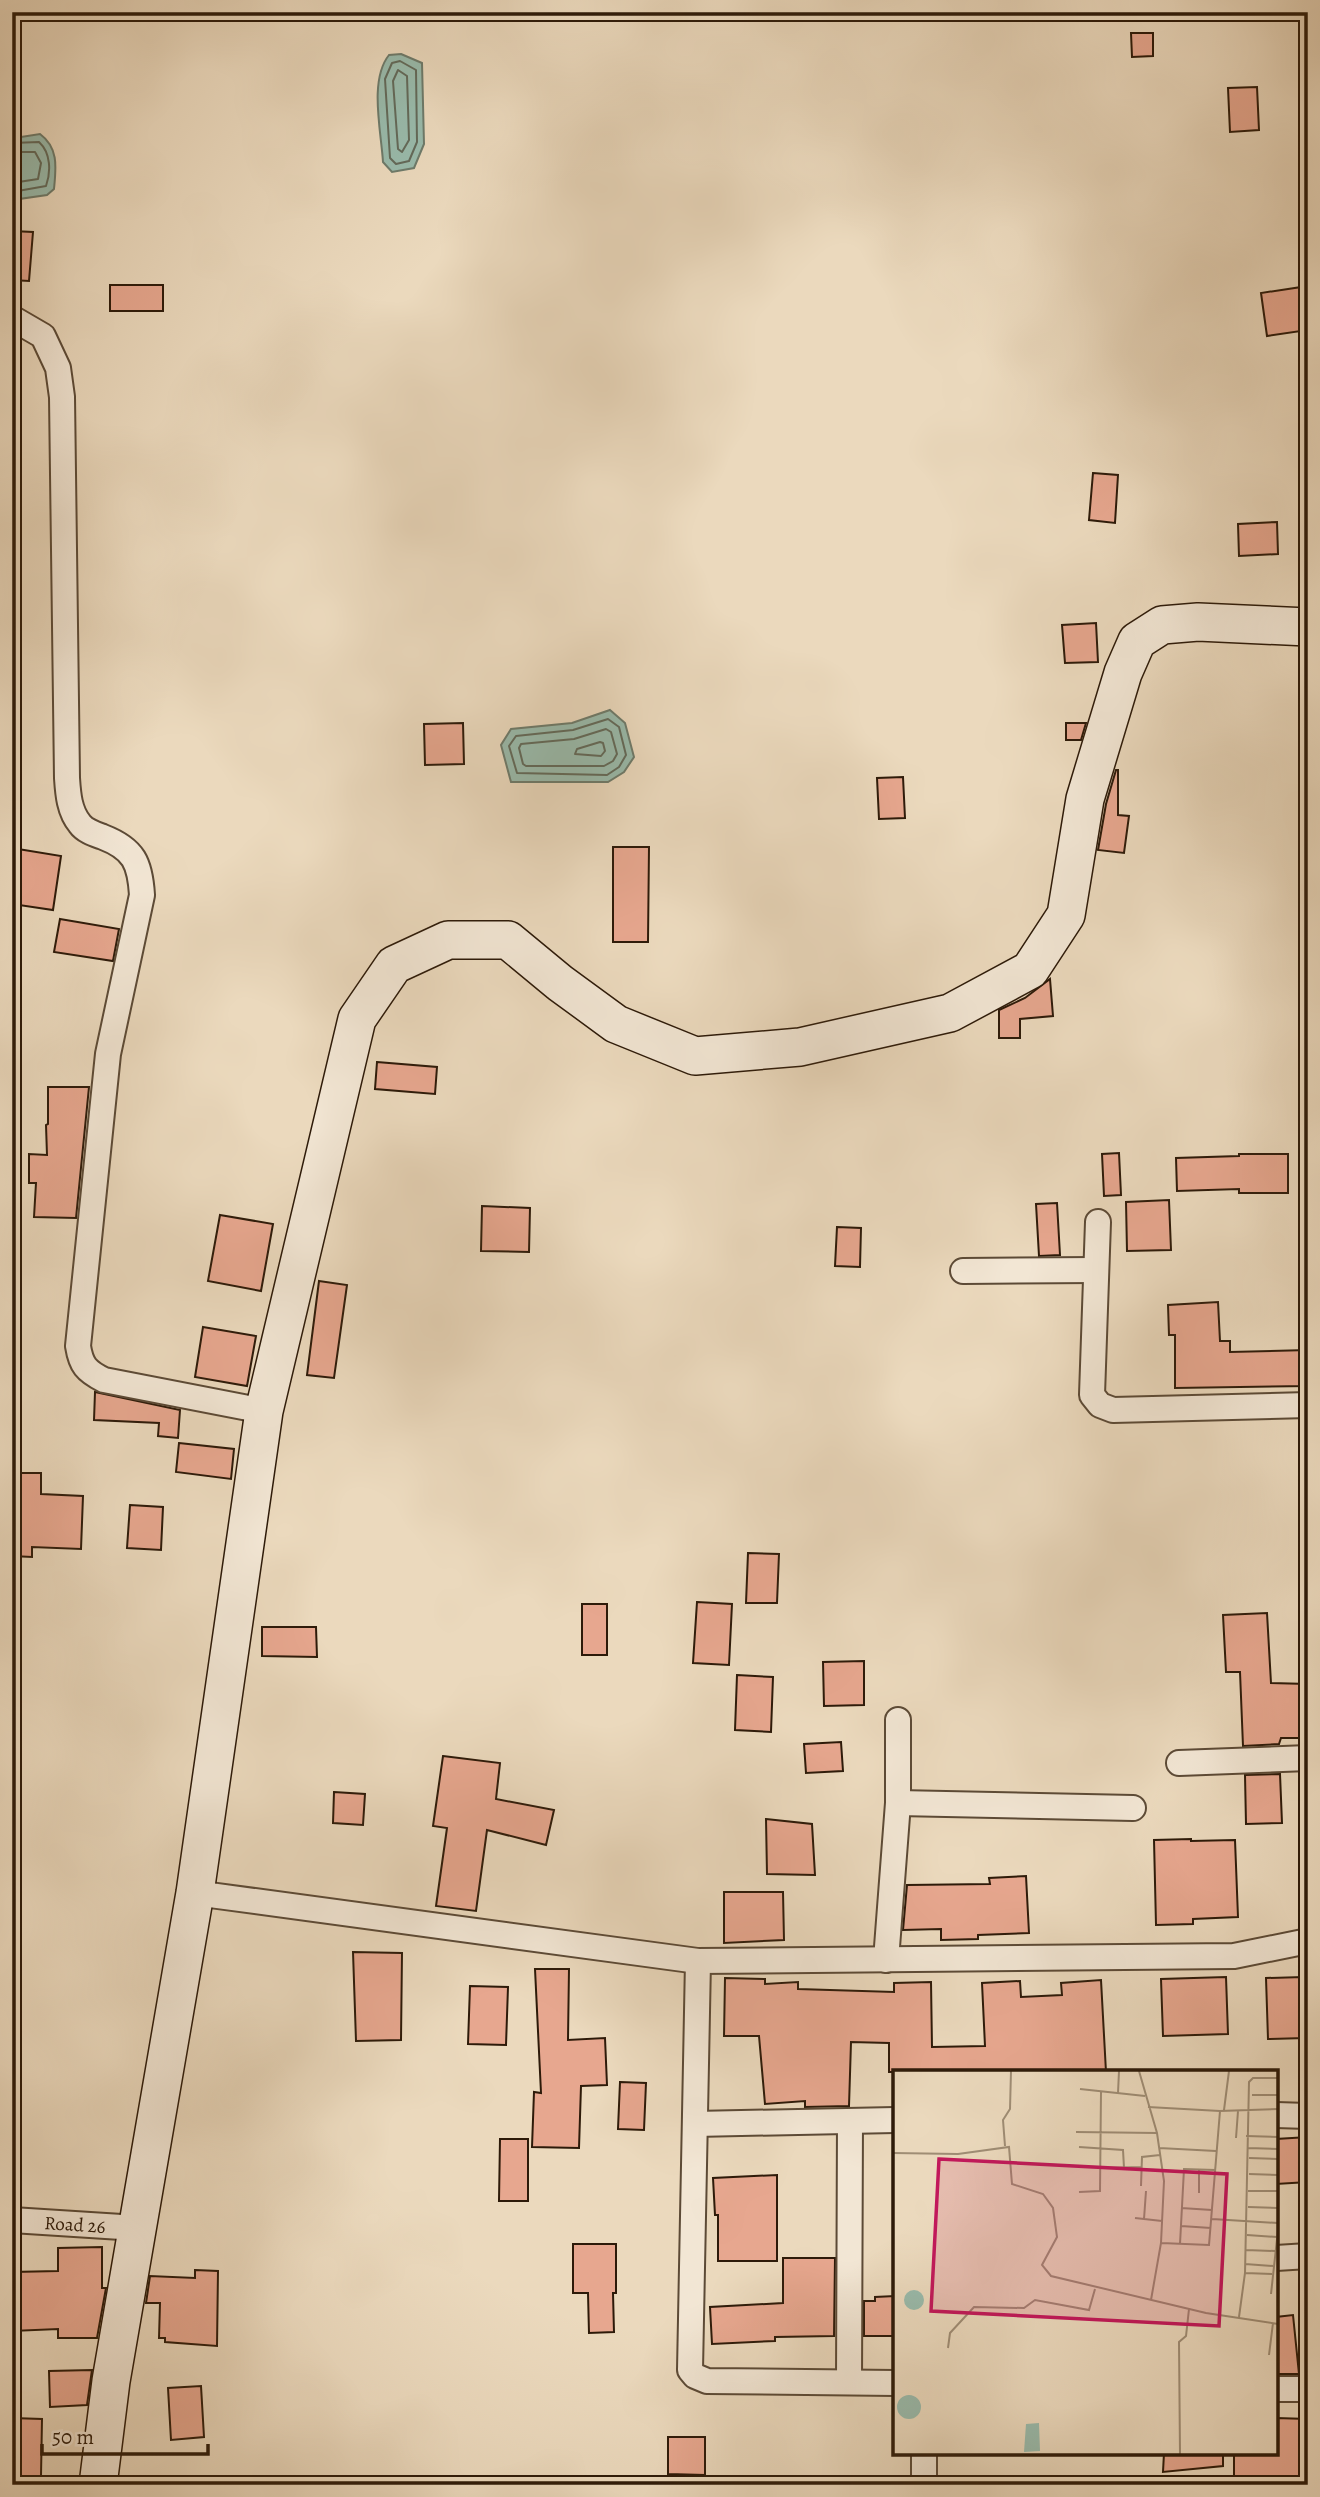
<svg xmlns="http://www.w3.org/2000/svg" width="1320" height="2497" font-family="Alegreya,serif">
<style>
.water{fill:#99bbac;stroke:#6e7b6b;stroke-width:2}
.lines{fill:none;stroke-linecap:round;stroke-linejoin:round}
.shore{stroke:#636a5a;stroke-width:2}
.building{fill:#e7a78f;stroke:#2d1a09;stroke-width:2}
.street-casing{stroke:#5c4a36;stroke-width:28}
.secondary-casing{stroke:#2d1a09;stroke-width:40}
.street{stroke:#f2e6d4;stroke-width:24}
.secondary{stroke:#f2e6d4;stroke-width:37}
.labels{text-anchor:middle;stroke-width:5;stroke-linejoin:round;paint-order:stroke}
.street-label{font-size:19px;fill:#2d1a09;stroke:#f2e6d4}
.inset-road{fill:none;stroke:#9f8d75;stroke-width:2}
.view{fill:#c2185b;fill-opacity:0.15;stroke:#c2185b;stroke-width:3.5}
.inset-edge{fill:none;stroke:#2d1a09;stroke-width:3.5}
</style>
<rect width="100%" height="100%" fill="#ebd9bd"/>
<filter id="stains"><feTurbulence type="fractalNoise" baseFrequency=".00286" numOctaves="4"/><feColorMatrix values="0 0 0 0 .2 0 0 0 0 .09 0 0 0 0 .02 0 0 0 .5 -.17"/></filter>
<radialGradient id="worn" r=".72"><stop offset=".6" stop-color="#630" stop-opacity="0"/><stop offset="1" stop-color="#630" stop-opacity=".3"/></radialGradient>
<path class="water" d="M 401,54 L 422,63 L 424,144 L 414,168 L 392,172 L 383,162 C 381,130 369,80 389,55 Z
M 40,134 C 59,148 56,168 54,189 L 47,195 L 12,200 L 12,136 L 21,137 Z
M 610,710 L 625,723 L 634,757 L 624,772 L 608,782 L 511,782 L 501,745 L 511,729 L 572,723 Z"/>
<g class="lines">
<path class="shore" d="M 400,61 L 416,70 L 417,142 L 409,161 L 396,164 L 390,158 L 385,79 L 392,63 Z
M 398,70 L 407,76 L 409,140 L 402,152 L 398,149 L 393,81 Z
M 12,143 L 39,142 C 51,153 51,172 46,186 L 12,192
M 12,152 L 35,152 L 41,163 L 38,179 L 12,183
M 608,719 L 619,727 L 626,755 L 619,767 L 607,775 L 517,773 L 509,746 L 516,736 L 573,730 Z
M 606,729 L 611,732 L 617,754 L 613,761 L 604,766 L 526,766 L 523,764 L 519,748 L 521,744 L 574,739 Z
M 600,742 L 603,743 L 605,751 L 601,756 L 575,754 L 577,749 Z"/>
</g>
<path class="building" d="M 1131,33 L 1153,33 L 1153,56 L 1132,57 Z
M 1257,87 L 1259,130 L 1230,132 L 1228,88 Z
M 12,231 L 33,232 L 29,281 L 12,280 Z
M 110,285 L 163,285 L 163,311 L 110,311 Z
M 1308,286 L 1308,330 L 1267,336 L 1261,293 Z
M 1093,473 L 1118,475 L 1115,523 L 1089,520 Z
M 1277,522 L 1278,554 L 1239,556 L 1238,524 Z
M 1096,623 L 1098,662 L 1065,663 L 1062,625 Z
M 463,723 L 464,764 L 425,765 L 424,724 Z
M 1066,723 L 1086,723 L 1081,740 L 1066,740 Z
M 1116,770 L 1118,770 L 1118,815 L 1129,816 L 1124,853 L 1098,850 L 1106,804 Z
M 903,777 L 905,818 L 879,819 L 877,778 Z
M 613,847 L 649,847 L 648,942 L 613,942 Z
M 12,848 L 61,856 L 53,910 L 12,904 Z
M 60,919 L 119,929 L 113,961 L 54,952 Z
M 1050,979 L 1053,1016 L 1020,1019 L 1020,1038 L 999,1038 L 999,1010 L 1025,998 Z
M 377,1062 L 437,1067 L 435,1094 L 375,1089 Z
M 48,1087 L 89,1087 L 76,1218 L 34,1217 L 36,1183 L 29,1183 L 29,1154 L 47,1155 L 46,1125 L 48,1124 Z
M 1119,1153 L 1121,1195 L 1104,1196 L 1102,1154 Z
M 1239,1154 L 1288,1154 L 1288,1193 L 1239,1193 L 1239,1189 L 1177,1191 L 1176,1158 L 1239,1156 Z
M 1169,1200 L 1171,1250 L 1127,1251 L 1126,1202 Z
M 1057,1203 L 1060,1255 L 1039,1256 L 1036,1204 Z
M 482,1206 L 530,1208 L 529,1252 L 481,1251 Z
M 220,1215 L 273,1224 L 261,1291 L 208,1281 Z
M 837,1227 L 861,1228 L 860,1267 L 835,1266 Z
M 319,1281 L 347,1285 L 334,1378 L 307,1375 Z
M 1218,1302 L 1220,1341 L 1230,1341 L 1230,1352 L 1308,1350 L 1308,1386 L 1175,1388 L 1175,1335 L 1169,1335 L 1168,1305 Z
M 203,1327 L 256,1336 L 247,1386 L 195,1377 Z
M 95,1392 L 180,1410 L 178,1438 L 158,1436 L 159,1423 L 94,1420 Z
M 179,1443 L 234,1449 L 231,1479 L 176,1472 Z
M 12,1473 L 41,1473 L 41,1494 L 83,1496 L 81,1549 L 32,1547 L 32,1557 L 12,1556 Z
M 130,1505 L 163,1507 L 161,1550 L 127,1548 Z
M 748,1553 L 779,1554 L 777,1603 L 746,1603 Z
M 697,1602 L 732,1604 L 729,1665 L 693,1663 Z
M 582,1604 L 607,1604 L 607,1655 L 582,1655 Z
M 1267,1613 L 1271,1683 L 1308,1684 L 1308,1738 L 1281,1738 L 1279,1744 L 1243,1746 L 1240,1672 L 1226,1672 L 1223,1615 Z
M 262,1627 L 316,1627 L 317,1657 L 262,1656 Z
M 864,1661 L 864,1705 L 824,1706 L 823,1662 Z
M 737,1675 L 773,1677 L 771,1732 L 735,1730 Z
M 841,1742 L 843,1771 L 806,1773 L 804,1744 Z
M 443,1756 L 500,1763 L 496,1799 L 554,1810 L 546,1845 L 487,1830 L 476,1911 L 436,1906 L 447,1828 L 433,1826 Z
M 1280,1774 L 1282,1823 L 1246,1824 L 1245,1775 Z
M 334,1792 L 365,1794 L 363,1825 L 333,1823 Z
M 766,1819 L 812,1824 L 815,1875 L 767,1874 Z
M 1191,1839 L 1191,1841 L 1235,1840 L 1238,1917 L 1193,1919 L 1193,1924 L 1156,1925 L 1154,1840 Z
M 1026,1876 L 1029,1933 L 978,1935 L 978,1939 L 941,1940 L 941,1929 L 903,1930 L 907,1885 L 990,1884 L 989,1878 Z
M 724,1892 L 783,1892 L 784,1940 L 724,1943 Z
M 353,1952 L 402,1953 L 401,2040 L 356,2041 Z
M 535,1969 L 569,1969 L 568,2040 L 605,2038 L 607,2085 L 581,2086 L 579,2148 L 532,2147 L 534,2092 L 541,2093 Z
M 1226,1977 L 1228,2034 L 1163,2036 L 1161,1979 Z
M 1303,1977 L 1305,2038 L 1268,2039 L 1266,1978 Z
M 725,1978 L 765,1979 L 765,1984 L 798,1982 L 798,1989 L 894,1992 L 894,1983 L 931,1982 L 932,2047 L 985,2046 L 982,1983 L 1020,1981 L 1021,1997 L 1062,1995 L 1061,1983 L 1101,1980 L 1106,2072 L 889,2072 L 889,2043 L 851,2042 L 849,2106 L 805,2107 L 805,2101 L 765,2104 L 759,2036 L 724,2036 Z
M 470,1986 L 508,1987 L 506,2045 L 468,2044 Z
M 620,2082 L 646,2083 L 644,2130 L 618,2129 Z
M 1308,2137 L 1308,2182 L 1276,2184 L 1276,2139 Z
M 500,2139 L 528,2139 L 528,2201 L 499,2201 Z
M 777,2175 L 777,2261 L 718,2261 L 718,2215 L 715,2215 L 713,2178 Z
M 573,2244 L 616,2244 L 616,2293 L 613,2293 L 614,2332 L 589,2333 L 588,2293 L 573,2293 Z
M 102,2247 L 102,2288 L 106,2288 L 97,2338 L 58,2338 L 58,2329 L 12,2331 L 12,2272 L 58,2271 L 58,2248 Z
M 783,2258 L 835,2258 L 834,2336 L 775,2337 L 775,2341 L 712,2344 L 710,2307 L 783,2303 Z
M 195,2270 L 218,2271 L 217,2346 L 165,2342 L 165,2338 L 159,2338 L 160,2303 L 146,2303 L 150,2276 L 195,2278 Z
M 895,2296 L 895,2336 L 864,2336 L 864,2301 L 875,2301 L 875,2297 Z
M 1293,2315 L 1299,2374 L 1276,2374 L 1276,2317 Z
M 92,2370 L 87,2405 L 50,2407 L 49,2371 Z
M 201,2386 L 204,2437 L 171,2440 L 168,2388 Z
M 12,2418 L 42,2419 L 41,2476 L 12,2476 Z
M 1276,2418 L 1308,2419 L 1308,2477 L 1290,2476 L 1290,2485 L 1234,2485 L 1234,2453 L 1276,2453 Z
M 668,2437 L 705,2437 L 705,2475 L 668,2474 Z
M 1164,2453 L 1223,2453 L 1223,2466 L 1163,2472 Z"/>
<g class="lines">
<defs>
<g id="street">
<path d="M 12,318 L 43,336 L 58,368 L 62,397 L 67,778 C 68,793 69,811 80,824 C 85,831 95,834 103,837 C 134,849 140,863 142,895 L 108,1054 L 78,1346 C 81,1365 86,1371 104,1380 L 264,1411"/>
<path d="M 1098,1222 L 1092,1395 L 1100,1405 L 1113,1410 L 1308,1405"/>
<path d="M 963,1271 L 1096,1270"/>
<path d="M 1179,1763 L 1308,1758"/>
<path d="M 898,1803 L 1133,1808"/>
<path d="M 195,1893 L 698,1961 L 1234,1956 L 1308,1941"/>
<path d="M 886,1960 L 898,1803 L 898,1720"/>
<path d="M 698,1961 L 690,2370 L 695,2376 L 707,2381 L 895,2383"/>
<path d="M 1276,2115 L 1308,2116"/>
<path d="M 695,2124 L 895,2120"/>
<path id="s1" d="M 12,2220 L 137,2228"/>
<path d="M 1276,2258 L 1308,2256"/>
<path d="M 849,2382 L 850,2121"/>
<path d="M 1276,2389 L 1308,2389"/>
<path d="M 924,2485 L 924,2453"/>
</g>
<path id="secondary" d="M 98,2485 L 111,2381 L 195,1893 L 264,1411 L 357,1019 L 394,965 L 448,940 L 508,940 L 560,983 L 616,1024 L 695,1056 L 800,1047 L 950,1013 L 1030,970 L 1066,915 L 1085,799 L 1123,673 L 1137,641 L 1162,625 L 1198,622 L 1308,627"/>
</defs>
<use href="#street" class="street-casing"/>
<use href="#secondary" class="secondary-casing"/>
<use href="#street" class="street"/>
<use href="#secondary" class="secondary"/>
</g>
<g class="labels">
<g class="street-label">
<text dy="7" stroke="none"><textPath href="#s1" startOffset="63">Road 26</textPath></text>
</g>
</g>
<g transform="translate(893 2070)">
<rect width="385" height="385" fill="#ebd9bd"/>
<path d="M11 230a10 10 0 1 1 20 0a10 10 0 1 1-20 0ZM4 337a12 12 0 1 1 24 0a12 12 0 1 1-24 0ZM 146,353 L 147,381 L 131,382 L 133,354 Z" fill="#99bbac"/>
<path class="inset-road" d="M 246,1 L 264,63 L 271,111 L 268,173 L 258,230M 187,19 L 252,26M 225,23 L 226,1M 359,25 L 385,25M 255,37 L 327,41M 331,40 L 336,1M 183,62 L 264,63M 353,66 L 385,67M 343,68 L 345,41M 112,76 L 110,50 L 117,39 L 118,1M 186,77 L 230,80 L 231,98M 266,78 L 323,81M 355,78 L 385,79M 0,83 L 65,84 L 116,77 L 119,114 L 150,124 L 160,138 L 164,167 L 149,195 L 158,206 L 313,243 L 385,254M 356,88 L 385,89M 208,98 L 249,97M 306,99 L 306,123M 356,104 L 385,105M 248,116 L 249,87 L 267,85M 355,121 L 385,121M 186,122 L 207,121 L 208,22M 355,137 L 385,138M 288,138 L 319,140M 242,148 L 269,151M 251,149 L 253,121M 319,149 L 385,153M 288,156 L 318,158M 354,165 L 384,167M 268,173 L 316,175 L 327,41 L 385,39M 287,174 L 291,99 L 322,100M 353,180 L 382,181M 352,194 L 380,196M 352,203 L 379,204M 378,224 L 385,160M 346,247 L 352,203 L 356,12 L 360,8 L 385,8M 55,278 L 57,263 L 81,237 L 131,238 L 142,230 L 196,240 L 202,219M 376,285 L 380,253M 287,384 L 286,272 L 293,266 L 296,239"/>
<path class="view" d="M 46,89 L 334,104 L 326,256 L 38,241 Z"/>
<rect width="385" height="385" class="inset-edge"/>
</g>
<rect width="1320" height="2497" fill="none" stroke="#ebd9bd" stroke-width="42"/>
<rect x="14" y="14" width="1292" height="2469" fill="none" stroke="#2d1a09" stroke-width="3.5"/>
<rect x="21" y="21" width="1278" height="2455" fill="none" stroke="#2d1a09" stroke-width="2"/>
<path d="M42 2444v10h166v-10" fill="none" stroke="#2d1a09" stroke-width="3.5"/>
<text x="52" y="2444" font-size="21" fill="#2d1a09" stroke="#f2e6d4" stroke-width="5" paint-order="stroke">50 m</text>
<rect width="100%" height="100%" filter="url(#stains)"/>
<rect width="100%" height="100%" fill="url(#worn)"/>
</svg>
